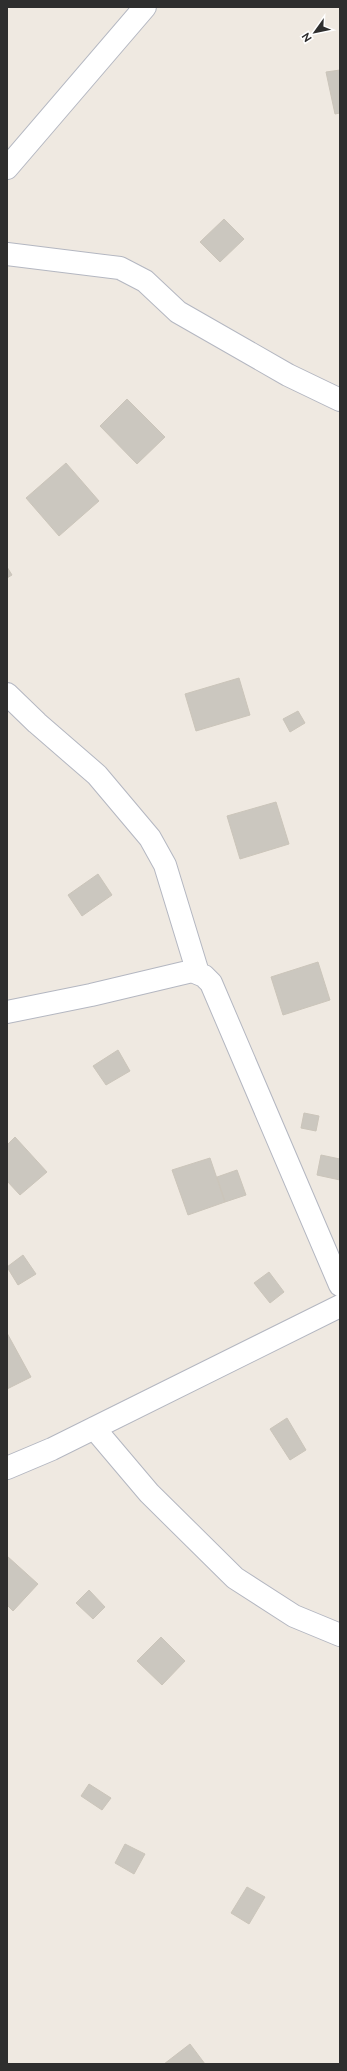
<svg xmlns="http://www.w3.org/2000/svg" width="347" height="2071" font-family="Raleway,sans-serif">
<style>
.building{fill:#cbc7bf;stroke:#cbc5ba}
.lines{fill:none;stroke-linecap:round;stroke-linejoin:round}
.minor-casing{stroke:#b4b7c1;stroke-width:24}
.minor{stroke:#fff;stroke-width:22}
</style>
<rect width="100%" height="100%" fill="#efe9e1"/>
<path class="building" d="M 340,70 L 340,113 L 335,114 L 326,72 Z
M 224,219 L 244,239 L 220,262 L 200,242 Z
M 127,399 L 165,437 L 137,464 L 100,426 Z
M 66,463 L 99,501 L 59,536 L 26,498 Z
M 7,567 L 12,575 L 7,578 Z
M 239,678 L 250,715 L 196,731 L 185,694 Z
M 298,711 L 305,723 L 290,732 L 283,719 Z
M 276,802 L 289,844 L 240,859 L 227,816 Z
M 98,874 L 112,895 L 82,916 L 68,895 Z
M 318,962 L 330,1000 L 283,1015 L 271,977 Z
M 118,1050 L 130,1071 L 106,1085 L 93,1066 Z
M 304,1113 L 319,1116 L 316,1131 L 301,1128 Z
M 15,1137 L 47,1172 L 20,1195 L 7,1181 L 7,1145 Z
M 321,1155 L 340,1159 L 340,1180 L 317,1175 Z
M 210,1158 L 225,1202 L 188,1215 L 172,1170 Z
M 237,1170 L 246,1195 L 225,1202 L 217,1177 Z
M 23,1255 L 36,1274 L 18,1285 L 7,1267 Z
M 269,1272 L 284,1292 L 270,1303 L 254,1283 Z
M 7,1333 L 31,1377 L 7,1389 Z
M 287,1418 L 306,1450 L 290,1460 L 270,1429 Z
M 7,1556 L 38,1584 L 13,1611 L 7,1605 Z
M 89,1590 L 105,1607 L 93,1619 L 76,1603 Z
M 161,1637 L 185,1661 L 162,1685 L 137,1661 Z
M 89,1784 L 111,1798 L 102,1810 L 81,1796 Z
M 125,1844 L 145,1854 L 134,1874 L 115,1863 Z
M 247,1887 L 265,1897 L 249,1924 L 231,1913 Z
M 190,2044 L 205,2064 L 164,2064 Z"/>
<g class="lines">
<defs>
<path id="minor" d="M 7,168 L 145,7
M 7,254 L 120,268 L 145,281 L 178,312 L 288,375 L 340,400
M 7,694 L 37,723 L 97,775 L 150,838 L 165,865 L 198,973
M 7,1012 L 91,995 L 192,971 L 204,976 L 211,983 L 340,1285
M 94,1428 L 149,1493 L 235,1578 L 294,1616 L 340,1635
M 7,1468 L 52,1449 L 340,1306"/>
</defs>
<use href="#minor" class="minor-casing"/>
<use href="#minor" class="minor"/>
</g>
<rect width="347" height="2071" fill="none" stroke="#2e2e2e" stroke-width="16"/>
<g transform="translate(315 32) rotate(237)" stroke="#ffffff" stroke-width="3" paint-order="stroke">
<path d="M0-3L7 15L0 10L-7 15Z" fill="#2e2e2e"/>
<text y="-6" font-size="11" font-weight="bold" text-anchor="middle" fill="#2e2e2e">N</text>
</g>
</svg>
